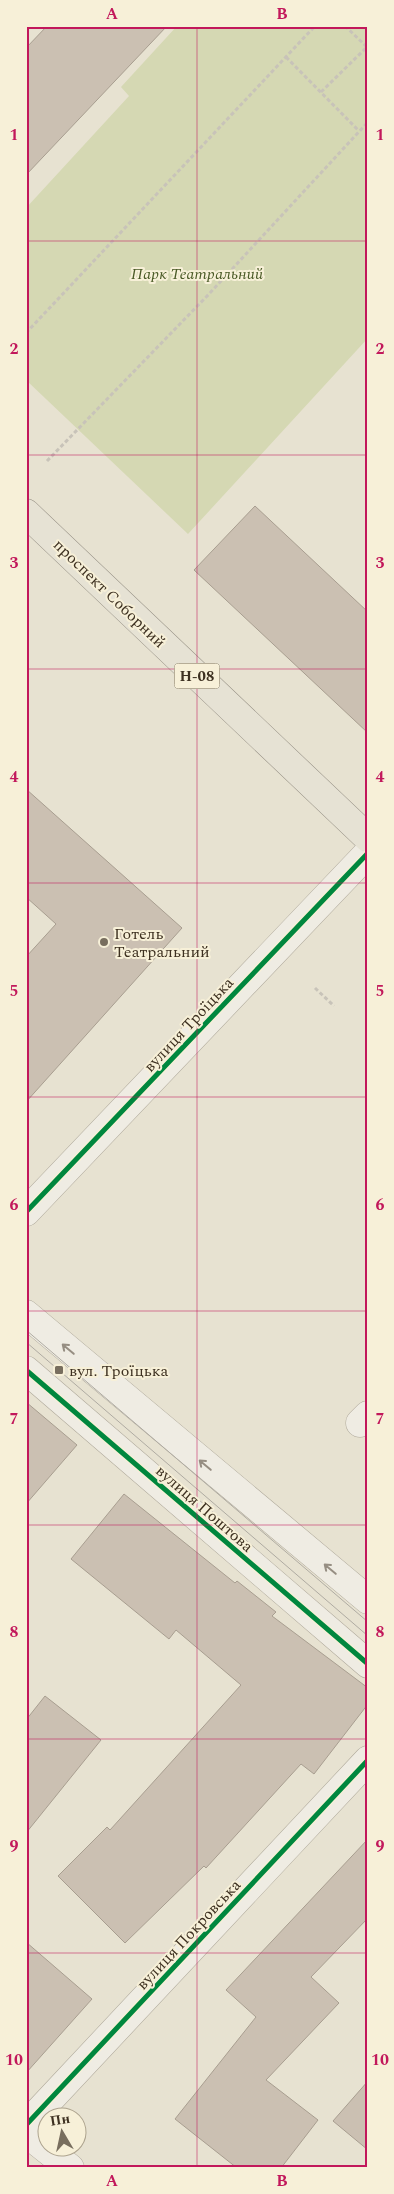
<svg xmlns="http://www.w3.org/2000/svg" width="394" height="2194" font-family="Spectral,serif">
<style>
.green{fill:#d5d8b3}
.building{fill:#cbc0b2;stroke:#a89e90}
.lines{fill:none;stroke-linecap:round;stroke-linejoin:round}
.minor-casing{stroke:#ada799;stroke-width:29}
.major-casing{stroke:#928c80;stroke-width:29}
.path{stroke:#c8c3b9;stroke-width:3;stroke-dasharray:4 2.5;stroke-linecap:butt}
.minor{stroke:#efece3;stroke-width:28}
.major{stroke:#e6e2d4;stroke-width:28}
.tram{stroke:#afaba2;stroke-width:1}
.cycleway-casing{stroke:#f7f0d8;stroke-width:8}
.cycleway{stroke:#00873e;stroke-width:5}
.oneway{stroke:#968e82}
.grid{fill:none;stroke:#c2185b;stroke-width:1;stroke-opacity:0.55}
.poi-dot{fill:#786e5e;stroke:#f7f0d8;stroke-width:2}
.labels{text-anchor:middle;stroke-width:4;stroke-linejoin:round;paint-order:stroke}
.shield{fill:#f7f0d8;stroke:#756a57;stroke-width:1}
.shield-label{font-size:15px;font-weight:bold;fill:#3d3020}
.park-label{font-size:16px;font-style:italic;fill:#4a5a26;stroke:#f7f0d8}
.street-label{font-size:16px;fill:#3d3020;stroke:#f7f0d8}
.poi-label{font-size:16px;fill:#3d3020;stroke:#f7f0d8;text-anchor:start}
.neatline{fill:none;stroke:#c2185b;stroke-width:2}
.grid-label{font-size:16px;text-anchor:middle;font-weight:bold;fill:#c2185b}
</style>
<rect width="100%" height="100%" fill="#e7e2d1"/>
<path class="green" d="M 177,26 L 368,26 L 368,338 L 188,534 L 26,380 L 26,208 L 129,96 L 121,87 Z"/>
<path class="building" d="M 47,26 L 167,26 L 26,175 L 26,48 Z
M 255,506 L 368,612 L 368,733 L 194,570 Z
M 26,789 L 182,928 L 26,1102 L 26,957 L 56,924 L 26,897 Z
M 26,1402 L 77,1445 L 26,1504 Z
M 124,1494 L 235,1583 L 237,1581 L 276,1612 L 272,1616 L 368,1688 L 368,1704 L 314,1774 L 301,1764 L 206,1868 L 204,1866 L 125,1943 L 58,1876 L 107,1827 L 110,1830 L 241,1685 L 176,1630 L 169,1639 L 71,1559 Z
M 45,1696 L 101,1740 L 26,1833 L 26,1720 Z
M 368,1839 L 368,1918 L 311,1977 L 339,2003 L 266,2080 L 318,2120 L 281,2168 L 237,2168 L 175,2119 L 256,2017 L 226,1990 Z
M 26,1942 L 92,1999 L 26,2073 Z
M 368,2081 L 368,2150 L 333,2121 Z"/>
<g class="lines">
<defs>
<path id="minor" d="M 26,1212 L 368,853
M 26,1314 L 368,1600
M 26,1370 L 368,1664
M 360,1423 L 368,1415
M 26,2125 L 368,1760
M 26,2133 L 70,2168"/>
<path id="major" d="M 26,513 L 368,838"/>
</defs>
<use href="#minor" class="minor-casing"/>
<use href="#major" class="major-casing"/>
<path class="path" d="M 345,26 L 367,47
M 286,57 L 359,131
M 321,92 L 367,47
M 26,333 L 315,26
M 47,461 L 209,294 L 368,122
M 315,988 L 334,1006"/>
<use href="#minor" class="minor"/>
<use href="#major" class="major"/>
<path class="tram" d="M 26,1330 L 368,1622
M 26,1342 L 368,1636"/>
<defs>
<path id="cycleway" d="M 26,1212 L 368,853
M 26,1370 L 368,1664
M 26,2125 L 368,1760"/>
</defs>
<use href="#cycleway" class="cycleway-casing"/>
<use href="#cycleway" class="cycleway"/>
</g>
<defs><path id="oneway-shaft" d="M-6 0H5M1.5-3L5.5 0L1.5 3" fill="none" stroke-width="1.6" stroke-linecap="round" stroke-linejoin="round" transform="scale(1.25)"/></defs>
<g class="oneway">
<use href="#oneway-shaft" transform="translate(68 1349) rotate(-140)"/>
<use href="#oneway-shaft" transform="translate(205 1465) rotate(-140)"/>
<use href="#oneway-shaft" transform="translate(330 1569) rotate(-140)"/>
</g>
<path class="grid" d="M 197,26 L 197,2168M 26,241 L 368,241M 26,455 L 368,455M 26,669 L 368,669M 26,883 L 368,883M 26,1097 L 368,1097M 26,1311 L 368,1311M 26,1525 L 368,1525M 26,1739 L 368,1739M 26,1953 L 368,1953"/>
<g class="poi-dot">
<circle cx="104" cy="942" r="5"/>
<rect x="54" y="1365" width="10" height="10" rx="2.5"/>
</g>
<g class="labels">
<rect class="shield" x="174.5" y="663.5" width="45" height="25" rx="4"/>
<g class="shield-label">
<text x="197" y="681">Н-08</text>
</g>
<g class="park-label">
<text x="197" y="279">Парк Театральний</text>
</g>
<g class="street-label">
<text transform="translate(110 593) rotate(44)" y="6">проспект Соборний</text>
<text transform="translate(188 1024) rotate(-47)" y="6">вулиця Троїцька</text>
<text transform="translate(205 1508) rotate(41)" y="6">вулиця Поштова</text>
<text transform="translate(188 1934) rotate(-47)" y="6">вулиця Покровська</text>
</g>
<g class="poi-label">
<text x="114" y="939">Готель<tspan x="114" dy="18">Театральний</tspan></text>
<text x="69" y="1376">вул. Троїцька</text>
</g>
</g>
<rect width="394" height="2194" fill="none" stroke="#f7f0d8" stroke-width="55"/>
<g transform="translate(62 2132) rotate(351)"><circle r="24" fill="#f7f0d8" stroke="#ada38e"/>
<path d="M0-4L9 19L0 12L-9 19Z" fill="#786e5e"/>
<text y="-8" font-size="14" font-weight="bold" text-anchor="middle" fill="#3d3020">Пн</text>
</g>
<rect x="28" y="28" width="338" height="2138" class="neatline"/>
<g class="grid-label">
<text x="112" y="19">A</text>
<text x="282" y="19">B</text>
<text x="14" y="140">1</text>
<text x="380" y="140">1</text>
<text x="14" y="354">2</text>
<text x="380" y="354">2</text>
<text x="14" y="568">3</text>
<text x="380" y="568">3</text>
<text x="14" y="782">4</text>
<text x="380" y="782">4</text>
<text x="14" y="996">5</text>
<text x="380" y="996">5</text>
<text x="14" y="1210">6</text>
<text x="380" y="1210">6</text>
<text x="14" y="1424">7</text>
<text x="380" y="1424">7</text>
<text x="14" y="1637">8</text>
<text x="380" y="1637">8</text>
<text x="14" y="1851">9</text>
<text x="380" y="1851">9</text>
<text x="14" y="2065">10</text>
<text x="380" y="2065">10</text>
<text x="112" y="2186">A</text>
<text x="282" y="2186">B</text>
</g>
</svg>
